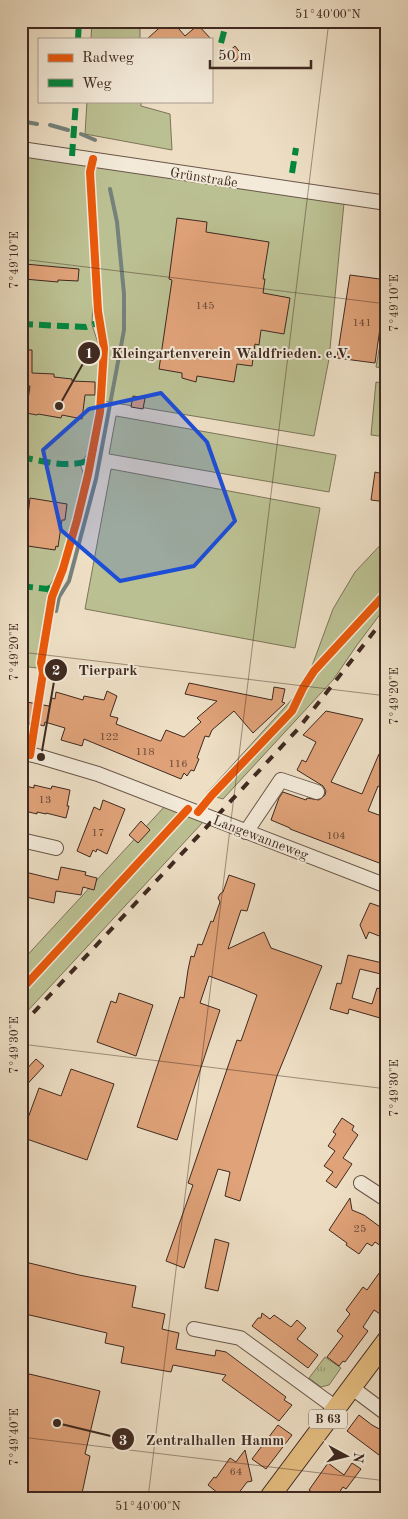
<svg xmlns="http://www.w3.org/2000/svg" width="408" height="1519" font-family="'Old Standard TT',serif">
<style>
.green{fill:#bbc092;stroke:#7d7459;fill-rule:evenodd}
.park{fill:url(#park-tufts);stroke:#7d7459}
.lines{fill:none;stroke-linecap:round;stroke-linejoin:round}
.stream{stroke:#75817b;stroke-width:4}
.building{fill:#e0a279;stroke:#3f2920}
.minor-casing{stroke:#6a5649;stroke-width:16}
.major-casing{stroke:#3f2920;stroke-width:21}
.minor{stroke:#f3ead9;stroke-width:14}
.major{stroke:#e6bf82;stroke-width:19}
.rail{stroke:#3f2920;stroke-width:4;stroke-dasharray:9 9;stroke-linecap:butt}
.quiet{stroke:#00873e;stroke-width:6;stroke-dasharray:12 6;stroke-linecap:butt}
.cycleway-casing{stroke:#f3ead9;stroke-width:11}
.cycleway{stroke:#e8590c;stroke-width:8}
.marked{fill:#1d4ed8;fill-opacity:0.2;stroke:#1d4ed8;stroke-width:4;stroke-linejoin:round}
.ticks{fill:none;stroke:#3f2920;stroke-width:1;stroke-opacity:0.45}
.labels{text-anchor:middle;stroke-width:4;stroke-linejoin:round;paint-order:stroke}
.number-label{font-size:11px;fill:#674736}
.shield{fill:#f3ead9;stroke:#756358;stroke-width:1}
.shield-label{font-size:12px;font-weight:bold;fill:#3f2920}
.street-label{font-size:14px;fill:#3f2920;stroke:#f3ead9}
.leader{fill:none;stroke:#3f2920;stroke-width:2}
.callout-dot{fill:#3f2920;stroke:#f3ead9;stroke-width:2}
.mark-label{font-size:15px;text-anchor:middle;font-weight:bold;fill:#fff}
.callout-label{font-size:15px;text-anchor:middle;font-weight:bold;fill:#3f2920;stroke:#f3ead9;stroke-width:4;stroke-linejoin:round;paint-order:stroke}
.neatline{fill:none;stroke:#3f2920;stroke-width:2}
.ticks-label{font-size:12px;text-anchor:middle;fill:#3f2920}
</style>
<defs>
<pattern id="park-tufts" width="24" height="20" patternUnits="userSpaceOnUse" patternTransform="scale(1.25)"><rect width="24" height="20" fill="#bbc092"/><path d="M3 7l-1-3M5 7V3M7 7l1-3M15 17l-1-3M17 17v-4M19 17l1-3" fill="none" stroke="#999c77"/></pattern>
</defs>
<rect width="100%" height="100%" fill="#eddec4"/>
<filter id="stains"><feTurbulence type="fractalNoise" baseFrequency=".004" numOctaves="4"/><feColorMatrix values="0 0 0 0 .2 0 0 0 0 .09 0 0 0 0 .02 0 0 0 .5 -.17"/></filter>
<radialGradient id="worn" r=".72"><stop offset=".6" stop-color="#630" stop-opacity="0"/><stop offset="1" stop-color="#630" stop-opacity=".3"/></radialGradient>
<path class="green" d="M 92,21 L 147,21 L 140,27 L 140,39 L 91,39 Z
M 87,101 L 141,101 L 141,106 L 170,114 L 172,150 L 85,134 Z
M 21,153 L 344,203 L 329,359 L 314,436 L 97,400 L 88,453 L 80,464 L 84,475 L 77,511 L 61,569 L 47,589 L 50,603 L 37,668 L 21,666 ZM 93,296 L 94,297 L 100,349 L 92,325 Z
M 387,304 L 387,369 L 376,367 Z
M 376,382 L 387,384 L 387,437 L 371,435 Z
M 116,416 L 336,455 L 329,492 L 109,454 Z
M 111,469 L 320,508 L 295,648 L 85,609 Z
M 387,538 L 387,605 L 357,645 L 333,680 L 223,799 L 206,794 L 305,685 L 333,609 L 355,572 Z
M 166,805 L 204,821 L 21,1018 L 21,962 Z"/>
<path class="park" d="M 325,1357 L 341,1368 L 329,1385 L 321,1387 L 309,1378 Z"/>
<g class="lines">
<path class="stream" d="M 21,121 L 37,124
M 50,125 L 68,130
M 81,134 L 95,140
M 56,611 L 59,597 L 69,581 L 96,479 L 124,330 L 124,294 L 117,222 L 110,189"/>
</g>
<path class="building" d="M 167,21 L 172,21 L 185,36 L 198,25 L 211,39 L 147,39 Z
M 235,46 L 242,55 L 234,62 L 226,54 Z
M 177,218 L 207,222 L 206,232 L 269,242 L 263,279 L 265,279 L 263,293 L 290,298 L 284,334 L 261,330 L 259,345 L 255,344 L 252,366 L 237,364 L 234,382 L 197,376 L 196,382 L 182,378 L 182,373 L 159,369 L 172,280 L 169,279 Z
M 25,264 L 79,269 L 78,281 L 58,280 L 58,282 L 24,279 Z
M 350,275 L 387,280 L 375,363 L 337,358 Z
M 23,350 L 32,350 L 32,373 L 54,374 L 54,377 L 72,379 L 72,381 L 95,382 L 95,395 L 85,395 L 82,419 L 62,415 L 61,418 L 38,414 L 37,415 L 26,413 L 30,386 L 21,385 Z
M 133,396 L 145,398 L 143,409 L 131,407 Z
M 375,472 L 387,475 L 387,502 L 371,500 Z
M 30,498 L 67,504 L 65,520 L 62,520 L 58,547 L 56,546 L 55,550 L 21,545 L 21,531 L 26,532 Z
M 189,683 L 272,700 L 274,687 L 285,689 L 282,702 L 285,703 L 253,733 L 234,711 L 212,730 L 209,737 L 205,736 L 197,758 L 199,759 L 194,771 L 191,770 L 187,776 L 184,773 L 181,779 L 84,739 L 82,746 L 61,740 L 65,728 L 45,722 L 44,726 L 30,722 L 26,742 L 21,742 L 21,701 L 49,706 L 52,698 L 55,699 L 56,692 L 83,700 L 84,696 L 104,700 L 107,691 L 117,696 L 110,716 L 118,718 L 116,724 L 160,741 L 161,741 L 166,730 L 184,737 L 201,722 L 197,718 L 217,701 L 185,694 Z
M 326,711 L 363,719 L 331,782 L 362,794 L 379,754 L 387,757 L 387,790 L 378,786 L 368,811 L 387,818 L 387,866 L 290,829 L 290,828 L 271,820 L 279,798 L 283,792 L 306,800 L 307,798 L 319,800 L 325,795 L 326,791 L 323,786 L 297,770 L 302,760 L 306,762 L 316,742 L 303,735 Z
M 21,785 L 34,788 L 34,785 L 51,789 L 52,786 L 70,790 L 67,806 L 69,806 L 66,818 L 46,813 L 46,814 L 37,812 L 37,814 L 21,810 Z
M 103,800 L 125,809 L 107,854 L 97,849 L 96,852 L 93,850 L 90,857 L 77,851 L 94,807 L 100,810 Z
M 141,821 L 150,830 L 138,843 L 129,835 Z
M 61,867 L 86,872 L 85,875 L 97,878 L 94,890 L 83,887 L 81,895 L 56,891 L 54,903 L 21,896 L 21,871 L 58,880 Z
M 229,875 L 255,884 L 247,911 L 241,910 L 228,949 L 264,932 L 271,948 L 322,966 L 277,1076 L 240,1201 L 225,1196 L 230,1172 L 218,1169 L 184,1268 L 166,1261 L 193,1185 L 188,1183 L 237,1040 L 241,1041 L 257,995 L 238,987 L 209,976 L 200,1003 L 220,1010 L 177,1140 L 137,1127 L 180,997 L 184,998 L 188,970 L 191,956 L 194,957 L 198,944 L 202,945 L 211,921 L 213,922 L 220,902 L 218,898 L 220,894 L 223,892 Z
M 370,903 L 387,909 L 387,939 L 369,932 L 366,939 L 360,925 Z
M 348,955 L 387,964 L 385,975 L 360,969 L 352,998 L 372,1004 L 377,988 L 387,991 L 387,1020 L 349,1009 L 348,1014 L 330,1009 L 337,983 L 341,984 Z
M 119,993 L 153,1005 L 136,1056 L 97,1042 L 111,1001 L 116,1003 Z
M 36,1059 L 44,1066 L 21,1091 L 21,1075 Z
M 71,1069 L 114,1084 L 87,1160 L 21,1137 L 39,1088 L 61,1096 Z
M 342,1118 L 354,1126 L 352,1130 L 358,1135 L 343,1158 L 352,1164 L 336,1188 L 326,1181 L 333,1172 L 324,1166 L 335,1151 L 328,1146 L 336,1134 L 333,1132 Z
M 350,1198 L 352,1210 L 364,1215 L 387,1232 L 387,1250 L 375,1242 L 372,1246 L 367,1243 L 359,1254 L 346,1245 L 347,1243 L 329,1230 Z
M 215,1239 L 229,1243 L 218,1291 L 205,1288 Z
M 21,1261 L 79,1275 L 136,1286 L 132,1307 L 165,1314 L 162,1329 L 179,1333 L 176,1349 L 215,1356 L 216,1350 L 226,1352 L 286,1397 L 284,1400 L 292,1405 L 279,1421 L 222,1380 L 226,1375 L 173,1365 L 171,1372 L 121,1363 L 124,1347 L 105,1343 L 107,1333 L 21,1313 Z
M 387,1262 L 387,1305 L 380,1314 L 374,1310 L 363,1327 L 368,1331 L 345,1362 L 343,1361 L 339,1366 L 327,1357 L 343,1336 L 337,1331 L 350,1314 L 346,1310 L 363,1287 L 367,1290 Z
M 262,1313 L 270,1319 L 274,1315 L 291,1327 L 297,1320 L 306,1328 L 297,1339 L 318,1355 L 308,1368 L 252,1326 L 258,1318 L 261,1318 Z
M 21,1372 L 100,1391 L 85,1454 L 90,1456 L 81,1498 L 21,1498 Z
M 359,1415 L 372,1425 L 383,1431 L 387,1436 L 387,1461 L 347,1431 Z
M 278,1425 L 292,1435 L 266,1469 L 252,1459 Z
M 245,1450 L 252,1481 L 247,1482 L 235,1498 L 224,1498 L 208,1485 L 214,1477 L 216,1478 L 230,1458 L 236,1462 Z
M 328,1463 L 344,1475 L 352,1463 L 361,1469 L 346,1489 L 343,1487 L 336,1497 L 331,1493 L 327,1498 L 320,1498 L 309,1490 Z"/>
<g class="lines">
<defs>
<path id="minor" d="M 21,149 L 387,203
M 21,752 L 41,757 L 98,774 L 387,886
M 246,832 L 281,780 L 317,792
M 21,840 L 56,848
M 361,1183 L 387,1200
M 194,1329 L 240,1338 L 336,1408
M 351,1387 L 387,1414"/>
<path id="major" d="M 269,1498 L 387,1340"/>
</defs>
<use href="#minor" class="minor-casing"/>
<use href="#major" class="major-casing"/>
<use href="#minor" class="minor"/>
<use href="#major" class="major"/>
<path class="rail" d="M 21,1026 L 298,729 L 387,615"/>
<path class="quiet" d="M 78,39 L 79,21
M 221,43 L 226,24 L 235,21
M 72,156 L 76,101
M 292,173 L 296,148
M 21,324 L 86,327 L 100,322
M 21,457 C 43,461 69,469 90,460
M 21,586 L 47,589 L 57,585"/>
<defs>
<path id="cycleway" d="M 30,755 L 43,673 L 41,663 L 52,597 L 63,569 L 77,520 L 88,475 L 100,412 L 104,348 L 98,311 L 90,172 L 93,159
M 198,812 L 212,795 L 292,711 L 303,688 L 314,671 L 387,592
M 21,990 L 188,809"/>
</defs>
<use href="#cycleway" class="cycleway-casing"/>
<use href="#cycleway" class="cycleway"/>
</g>
<path class="marked" d="M 161,393 L 207,442 L 235,521 L 194,566 L 120,581 L 61,530 L 43,450 L 89,409 Z"/>
<path class="ticks" d="M 21,259 L 387,304M 21,652 L 387,696M 21,1044 L 387,1089M 21,1437 L 387,1481M 148,1498 L 329,21"/>
<g class="labels">
<g class="number-label">
<text x="205" y="309">145</text>
<text x="362" y="326">141</text>
<text x="109" y="740">122</text>
<text x="145" y="755">118</text>
<text x="178" y="767">116</text>
<text x="45" y="803">13</text>
<text x="98" y="836">17</text>
<text x="336" y="839">104</text>
<text x="360" y="1232">25</text>
<text x="236" y="1475">64</text>
</g>
<rect class="shield" x="309" y="1409.5" width="38" height="19" rx="4"/>
<g class="shield-label">
<text x="328" y="1423">B 63</text>
</g>
<g class="street-label">
<text transform="translate(204 177) rotate(9)" y="5">Grünstraße</text>
<text transform="translate(261 837) rotate(21)" y="5">Langewanneweg</text>
</g>
</g>
<path class="leader" d="M59 406L89 353M41 757L56 670M57 1423L123 1439"/>
<g class="callout-dot">
<circle cx="59" cy="406" r="5"/>
<circle cx="41" cy="757" r="5"/>
<circle cx="57" cy="1423" r="5"/>
<circle cx="89" cy="353" r="12"/>
<circle cx="56" cy="670" r="12"/>
<circle cx="123" cy="1439" r="12"/>
</g>
<g class="mark-label">
<text x="89" y="358">1</text>
<text x="56" y="675">2</text>
<text x="123" y="1445">3</text>
</g>
<g class="callout-label">
<text x="231" y="358">Kleingartenverein Waldfrieden. e.V.</text>
<text x="108" y="675">Tierpark</text>
<text x="215" y="1445">Zentralhallen Hamm</text>
</g>
<rect width="408" height="1519" fill="none" stroke="#eddec4" stroke-width="55"/>
<rect x="38" y="38" width="175" height="65" fill="#f3ead9" stroke="#ab9d8f"/>
<rect x="48" y="54" width="25" height="8" fill="#e8590c" stroke="#ab9d8f"/>
<text x="82" y="62" font-size="15" fill="#3f2920">Radweg</text>
<rect x="48" y="79" width="25" height="8" fill="#00873e" stroke="#ab9d8f"/>
<text x="82" y="88" font-size="15" fill="#3f2920">Weg</text>
<g transform="translate(346 1456) rotate(97)" stroke="#f3ead9" stroke-width="4" paint-order="stroke">
<path d="M0-4L9 19L0 12L-9 19Z" fill="#3f2920"/>
<text y="-8" font-size="14" font-weight="bold" text-anchor="middle" fill="#3f2920">N</text>
</g>
<path d="M210 60v8h101v-8" fill="none" stroke="#3f2920" stroke-width="2.5"/>
<text x="218" y="60" font-size="15" fill="#3f2920" stroke="#f3ead9" stroke-width="4" paint-order="stroke">50 m</text>
<rect x="28" y="28" width="352" height="1464" class="neatline"/>
<g class="ticks-label">
<text x="328" y="18">51°40'00"N</text>
<text transform="translate(14 260) rotate(-90)" y="4">7°49'10"E</text>
<text transform="translate(394 303) rotate(-90)" y="4">7°49'10"E</text>
<text transform="translate(14 652) rotate(-90)" y="4">7°49'20"E</text>
<text transform="translate(394 696) rotate(-90)" y="4">7°49'20"E</text>
<text transform="translate(14 1045) rotate(-90)" y="4">7°49'30"E</text>
<text transform="translate(394 1088) rotate(-90)" y="4">7°49'30"E</text>
<text transform="translate(14 1437) rotate(-90)" y="4">7°49'40"E</text>
<text x="148" y="1510">51°40'00"N</text>
</g>
<rect width="100%" height="100%" filter="url(#stains)"/>
<rect width="100%" height="100%" fill="url(#worn)"/>
</svg>
